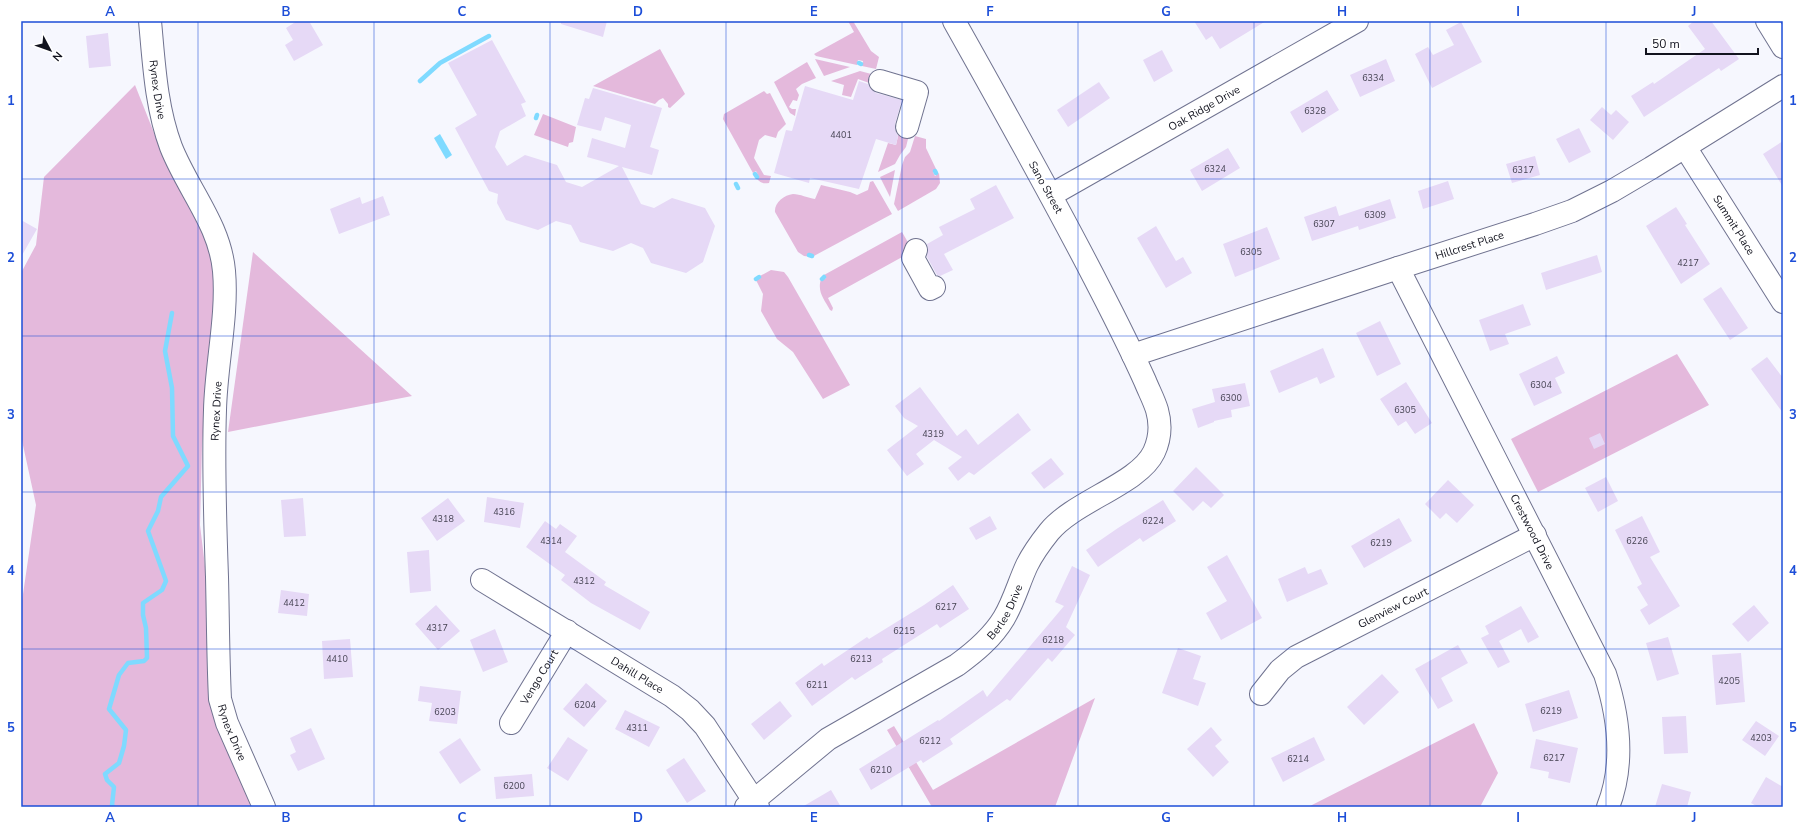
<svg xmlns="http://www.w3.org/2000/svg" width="1804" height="828" font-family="'Nunito Sans',sans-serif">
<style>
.green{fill:#e4b9dc}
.water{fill:#7fdaff}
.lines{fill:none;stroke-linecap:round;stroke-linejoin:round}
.stream{stroke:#7fdaff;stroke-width:4.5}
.building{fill:#e6d9f6}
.minor-casing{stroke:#707390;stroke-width:24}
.minor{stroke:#fff;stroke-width:22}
.grid{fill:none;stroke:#1d4ed8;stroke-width:1;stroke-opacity:0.55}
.labels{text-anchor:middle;stroke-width:4;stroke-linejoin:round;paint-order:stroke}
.number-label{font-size:9px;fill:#474454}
.street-label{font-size:11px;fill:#12131e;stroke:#fff}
.neatline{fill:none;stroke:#1d4ed8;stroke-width:1.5}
.grid-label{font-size:13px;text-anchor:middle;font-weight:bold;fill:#1d4ed8}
</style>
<rect width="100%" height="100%" fill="#f6f7fe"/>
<path class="green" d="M 848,21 L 853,21 L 871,51 L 879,57 L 876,69 L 862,66 L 863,61 L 858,60 L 857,65 L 816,56 L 814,54 L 854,32 Z
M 660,49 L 685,94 L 670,108 L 668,107 L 668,104 L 663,98 L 659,100 L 655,104 L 593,86 Z
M 815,59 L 850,67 L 824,76 Z
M 807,62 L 816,78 L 802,84 L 796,89 L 799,95 L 797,101 L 793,100 L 789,107 L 792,109 L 796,109 L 795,116 L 790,113 L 774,82 Z
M 860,71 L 875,75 L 872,84 L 858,79 L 851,97 L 842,95 L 844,85 L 831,81 Z
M 135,85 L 168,168 L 199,223 L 216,270 L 202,445 L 200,525 L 222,707 L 261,807 L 21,807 L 21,608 L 36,505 L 21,436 L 21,273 L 36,245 L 44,177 Z
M 764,91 L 767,94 L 770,93 L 786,124 L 778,132 L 776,138 L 765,135 L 759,140 L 754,158 L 764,175 L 771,176 L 769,183 C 763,184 761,183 757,179 L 759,177 L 756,171 L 753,173 L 723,119 L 724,114 Z
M 543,114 L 576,127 L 573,142 L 569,143 L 568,147 L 534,135 Z
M 899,132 L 909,135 L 906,147 L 900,155 L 895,164 L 878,172 L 888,143 L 896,145 Z
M 915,136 L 926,139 L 926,148 L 936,169 L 933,172 L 935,176 L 939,173 L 940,183 L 936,189 L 898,211 L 894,204 L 902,165 L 905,157 L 910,152 Z
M 895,170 L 890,197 L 880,177 Z
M 873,181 L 892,214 L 812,257 L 804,256 L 798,252 L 775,212 C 774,203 784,195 793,194 C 800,194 808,198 815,199 L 821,185 L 850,192 L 857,195 L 868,190 L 870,182 Z
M 902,232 L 913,251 L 828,298 L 833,308 L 832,311 L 830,310 C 824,299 817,292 821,279 L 822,280 L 826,278 L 824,275 Z
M 253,252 L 412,396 L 228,432 Z
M 771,270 L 784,272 L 788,277 L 850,385 L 823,399 L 793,352 L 777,339 L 761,311 L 763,294 L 756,280 L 761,278 L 760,276 Z
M 1677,354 L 1709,405 L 1538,492 L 1511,439 Z
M 1095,698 L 1055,807 L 932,807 L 887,730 L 894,726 L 933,790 Z
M 1474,723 L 1498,773 L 1480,807 L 1308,807 Z"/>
<path class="water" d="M 440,134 L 452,155 L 446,159 L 434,138 Z"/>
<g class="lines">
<path class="stream" d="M 859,63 L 861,64
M 420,81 L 440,63 L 489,36
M 536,118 L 537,115
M 935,171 L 936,173
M 755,174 L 757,177
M 736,184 L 738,188
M 809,255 L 812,256
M 756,279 L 759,277
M 822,279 L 824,277
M 114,807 L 112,805 L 114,787 L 107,780 L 105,774 L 119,763 L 124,746 L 126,730 L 109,709 L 119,675 L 128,663 L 144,661 L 147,658 L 146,628 L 143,615 L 143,603 L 162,590 L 166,581 L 148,531 L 158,511 L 161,497 L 188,466 L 173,436 L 172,388 L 165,351 L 172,313"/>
</g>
<path class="building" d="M 297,21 L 309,21 L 323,45 L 294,61 L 285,45 L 293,40 L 286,28 Z
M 561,21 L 607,21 L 603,37 L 561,24 Z
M 1194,21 L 1266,21 L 1220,49 L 1212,36 L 1206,40 Z
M 1694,21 L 1711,21 L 1739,59 L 1721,71 L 1719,68 L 1644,117 L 1631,96 L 1653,82 L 1654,84 L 1705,49 L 1688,26 Z
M 1461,22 L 1482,62 L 1432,88 L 1415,54 L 1428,47 L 1433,55 L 1454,45 L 1446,30 Z
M 108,33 L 111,66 L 89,68 L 86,36 Z
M 492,40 L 526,102 L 521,104 L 526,116 L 500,131 L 495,147 L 507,166 L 525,155 L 557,165 L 566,182 L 582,187 L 619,166 L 587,157 L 592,138 L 625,148 L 631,125 L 605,117 L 601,131 L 577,125 L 585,98 L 589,99 L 593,88 L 662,108 L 650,147 L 659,150 L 652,175 L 622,167 L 641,204 L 654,208 L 672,198 L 705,208 L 715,226 L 703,262 L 686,273 L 651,263 L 643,248 L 631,243 L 613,251 L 580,242 L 571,225 L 556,221 L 538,230 L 506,220 L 497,203 L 498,194 L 489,191 L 455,128 L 477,115 L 448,63 Z
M 1162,50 L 1173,71 L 1154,82 L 1143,60 Z
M 1386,59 L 1395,81 L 1360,97 L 1350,75 Z
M 859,81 L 868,84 L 871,89 L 876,93 L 902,100 L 895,124 L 895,130 L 898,136 L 896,145 L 876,139 L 859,189 L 810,178 L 809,183 L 774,173 L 786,130 L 792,131 L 805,86 L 853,100 Z
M 1099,82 L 1110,98 L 1068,127 L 1057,110 Z
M 1327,90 L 1339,110 L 1302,133 L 1290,112 Z
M 1602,107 L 1611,115 L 1616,110 L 1629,122 L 1613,140 L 1590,120 Z
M 1579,128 L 1591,152 L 1569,163 L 1556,139 Z
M 1783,141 L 1783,187 L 1763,154 Z
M 1228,148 L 1240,168 L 1202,191 L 1190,170 Z
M 1535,156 L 1540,175 L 1512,183 L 1506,164 Z
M 1448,181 L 1454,199 L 1423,209 L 1418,191 Z
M 996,185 L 1014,218 L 944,254 L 953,270 L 940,276 L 937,275 L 927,257 L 928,248 L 927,244 L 943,235 L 939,227 L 975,209 L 970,199 Z
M 383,196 L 390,215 L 339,234 L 330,209 L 360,197 L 362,204 Z
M 1390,199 L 1396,218 L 1359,230 L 1358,226 L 1312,241 L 1304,217 L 1336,206 L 1339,216 Z
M 1676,207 L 1687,224 L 1685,225 L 1710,264 L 1681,284 L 1646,226 Z
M 21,220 L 37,229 L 21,257 Z
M 1156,226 L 1176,261 L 1183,257 L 1192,273 L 1166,288 L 1137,238 Z
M 1267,227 L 1280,259 L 1235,277 L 1223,244 Z
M 1597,255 L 1602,272 L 1546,290 L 1541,273 Z
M 1721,287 L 1748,328 L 1730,340 L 1703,299 Z
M 1523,304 L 1531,325 L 1505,334 L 1509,344 L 1490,351 L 1479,320 Z
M 1380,321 L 1401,364 L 1377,376 L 1356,333 Z
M 1323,348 L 1335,377 L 1320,384 L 1317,377 L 1279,393 L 1270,371 Z
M 1557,356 L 1565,373 L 1555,378 L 1562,393 L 1534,406 L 1519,374 Z
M 1767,357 L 1783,378 L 1783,413 L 1751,369 Z
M 1406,382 L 1432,423 L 1415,434 L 1406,421 L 1398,426 L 1380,399 Z
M 1245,383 L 1250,406 L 1231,410 L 1232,417 L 1214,421 L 1214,422 L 1198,428 L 1192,409 L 1215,402 L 1212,389 Z
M 920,387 L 957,436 L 966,429 L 978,445 L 1018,413 L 1031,430 L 974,475 L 969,472 L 958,481 L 948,468 L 962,457 L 934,440 L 916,454 L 924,464 L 907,476 L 887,450 L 918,426 L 904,418 L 895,406 Z
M 1600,433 L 1605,444 L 1594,449 L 1589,438 Z
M 1051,458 L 1064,474 L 1044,489 L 1031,473 Z
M 1196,467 L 1224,495 L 1211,508 L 1203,501 L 1193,511 L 1173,491 Z
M 1606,477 L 1618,501 L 1598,512 L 1585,488 Z
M 1448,480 L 1474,505 L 1457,523 L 1446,513 L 1440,519 L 1425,504 Z
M 487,497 L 524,503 L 520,528 L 484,522 Z
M 303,498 L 306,536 L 284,537 L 281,500 Z
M 448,498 L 465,521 L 437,541 L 421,518 Z
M 1163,500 L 1176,521 L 1143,542 L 1140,538 L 1098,567 L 1086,550 L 1118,528 Z
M 990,516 L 997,529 L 976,540 L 969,528 Z
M 1642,516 L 1660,552 L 1650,557 L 1680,606 L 1649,625 L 1640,610 L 1648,605 L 1637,587 L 1642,584 L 1615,530 Z
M 1399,518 L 1412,541 L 1364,568 L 1351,546 Z
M 545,521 L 556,529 L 560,524 L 577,536 L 565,552 L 606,582 L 604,585 L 650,612 L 640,630 L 591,603 L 561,580 L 565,575 L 526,547 Z
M 429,550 L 431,591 L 410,593 L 407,552 Z
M 1227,555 L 1262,618 L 1221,640 L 1206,613 L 1227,601 L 1207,567 Z
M 1072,566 L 1090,575 L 1066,627 L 1075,635 L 1052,662 L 1048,658 L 1010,701 L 1007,699 L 950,739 L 953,744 L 923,763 L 921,760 L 871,790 L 859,769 L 938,720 L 939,721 L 983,690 L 987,697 L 1064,606 L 1055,602 Z
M 1305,567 L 1308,574 L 1321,569 L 1328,584 L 1287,602 L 1278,579 Z
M 953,585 L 969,609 L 940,628 L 937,624 L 882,659 L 883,662 L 855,680 L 852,677 L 812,706 L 795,683 L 822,663 L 824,666 L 867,637 L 869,639 L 924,605 Z
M 281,590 L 309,594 L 307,616 L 278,613 Z
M 436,605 L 460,631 L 438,650 L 415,624 Z
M 1754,605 L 1769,623 L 1748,642 L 1732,624 Z
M 1521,606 L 1539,637 L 1528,643 L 1521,629 L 1499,641 L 1510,662 L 1498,668 L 1481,638 L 1489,634 L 1485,626 Z
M 495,629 L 508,662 L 483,672 L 470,640 Z
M 1668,637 L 1679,674 L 1657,681 L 1646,643 Z
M 350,639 L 353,677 L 324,679 L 322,641 Z
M 1458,645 L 1468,663 L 1441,678 L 1453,701 L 1438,709 L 1415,669 Z
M 1178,648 L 1201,656 L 1193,679 L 1206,683 L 1198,706 L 1162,693 Z
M 1741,653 L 1745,702 L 1716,705 L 1712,655 Z
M 1382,674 L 1399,692 L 1364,725 L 1347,707 Z
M 586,683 L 607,701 L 584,727 L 563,709 Z
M 420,686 L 461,691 L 457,724 L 429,721 L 432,703 L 418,701 Z
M 1569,690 L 1578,718 L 1533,732 L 1525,704 Z
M 780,701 L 792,716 L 764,740 L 751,724 Z
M 625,710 L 660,727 L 649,747 L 615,729 Z
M 1686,716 L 1688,753 L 1664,754 L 1662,717 Z
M 1756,721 L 1779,736 L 1765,756 L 1742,740 Z
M 1211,727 L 1222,740 L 1215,746 L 1229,762 L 1213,777 L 1187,749 Z
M 311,728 L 325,759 L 298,771 L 290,755 L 296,752 L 290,738 Z
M 568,737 L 588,750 L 568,781 L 547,768 Z
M 1314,737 L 1325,760 L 1283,782 L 1271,758 Z
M 460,738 L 481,770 L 460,784 L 439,752 Z
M 1536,739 L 1578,748 L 1570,783 L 1548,778 L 1549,772 L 1530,768 Z
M 684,758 L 706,791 L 687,803 L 666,770 Z
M 532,774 L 534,796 L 496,799 L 494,777 Z
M 1766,777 L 1783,787 L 1783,807 L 1758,807 L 1751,803 Z
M 1662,784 L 1691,792 L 1687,807 L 1655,807 Z
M 831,790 L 841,807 L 802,807 Z"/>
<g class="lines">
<defs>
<g id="minor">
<path id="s1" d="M 150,21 C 154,64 156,107 171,147 C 188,190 220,225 224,271 C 228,315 216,365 215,410 C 213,466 215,521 217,577 C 218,618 218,658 220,699 L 227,723 L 264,807"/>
<path d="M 1767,21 L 1783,47"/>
<path d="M 880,81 L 917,92 L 907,127"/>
<path id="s2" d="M 1685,147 L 1783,302"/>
<path id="s3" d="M 1051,195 L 1357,21"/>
<path d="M 916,250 L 913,258 L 930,289 L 934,287"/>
<path id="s4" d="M 1398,268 L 1605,674 C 1619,717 1625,764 1608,807"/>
<path id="s5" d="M 1133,355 L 1398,268 L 1535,224 L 1572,211 L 1612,191 L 1651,168 L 1783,86"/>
<path id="s6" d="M 482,580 L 672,696 L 690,710 L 705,726 L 758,807"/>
<path id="s7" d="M 1261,694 L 1280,670 L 1296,657 L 1535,535"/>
<path id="s8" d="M 511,723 L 567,631"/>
<path id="s9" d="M 746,807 L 828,739 L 957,665 C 975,652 992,638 1004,618 C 1014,601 1019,582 1027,565 C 1033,553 1041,542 1049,532 C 1074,501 1139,484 1154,452 C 1160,439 1161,424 1157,410 C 1154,400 1149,391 1145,381 C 1131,350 1116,320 1100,289 C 1054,199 1004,110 954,21"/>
</g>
</defs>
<use href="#minor" class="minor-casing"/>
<use href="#minor" class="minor"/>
</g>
<path class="grid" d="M 198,21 L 198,807M 374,21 L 374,807M 550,21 L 550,807M 726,21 L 726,807M 902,21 L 902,807M 1078,21 L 1078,807M 1254,21 L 1254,807M 1430,21 L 1430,807M 1606,21 L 1606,807M 21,179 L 1783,179M 21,336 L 1783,336M 21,492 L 1783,492M 21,649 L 1783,649"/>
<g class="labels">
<g class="number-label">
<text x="1373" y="81">6334</text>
<text x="1315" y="114">6328</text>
<text x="841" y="138">4401</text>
<text x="1215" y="172">6324</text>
<text x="1523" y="173">6317</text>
<text x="1375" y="218">6309</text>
<text x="1324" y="227">6307</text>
<text x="1251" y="255">6305</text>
<text x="1688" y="266">4217</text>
<text x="1541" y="388">6304</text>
<text x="1231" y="401">6300</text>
<text x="1405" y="413">6305</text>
<text x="933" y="437">4319</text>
<text x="504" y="515">4316</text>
<text x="443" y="522">4318</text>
<text x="1153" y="524">6224</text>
<text x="551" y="544">4314</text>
<text x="1637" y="544">6226</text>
<text x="1381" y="546">6219</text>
<text x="584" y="584">4312</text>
<text x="294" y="606">4412</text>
<text x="946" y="610">6217</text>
<text x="437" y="631">4317</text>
<text x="904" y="634">6215</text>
<text x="1053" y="643">6218</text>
<text x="337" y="662">4410</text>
<text x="861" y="662">6213</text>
<text x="1729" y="684">4205</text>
<text x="817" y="688">6211</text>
<text x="585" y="708">6204</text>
<text x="1551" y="714">6219</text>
<text x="445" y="715">6203</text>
<text x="637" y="731">4311</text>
<text x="1761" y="741">4203</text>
<text x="930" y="744">6212</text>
<text x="1554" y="761">6217</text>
<text x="1298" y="762">6214</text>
<text x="881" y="773">6210</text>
<text x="514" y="789">6200</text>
</g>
<g class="street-label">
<text dy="4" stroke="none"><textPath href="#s1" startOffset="69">Rynex Drive</textPath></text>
<text dy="4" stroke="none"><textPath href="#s3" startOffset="176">Oak Ridge Drive</textPath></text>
<text transform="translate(1046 187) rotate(61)" y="4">Sano Street</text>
<text dy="4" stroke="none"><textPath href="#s2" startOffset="92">Summit Place</textPath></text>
<text dy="4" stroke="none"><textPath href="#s5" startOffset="354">Hillcrest Place</textPath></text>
<text transform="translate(216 411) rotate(-87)" y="4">Rynex Drive</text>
<text dy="4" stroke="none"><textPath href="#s4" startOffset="296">Crestwood Drive</textPath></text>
<text dy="4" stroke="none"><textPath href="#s7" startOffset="160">Glenview Court</textPath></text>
<text dy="4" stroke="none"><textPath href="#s9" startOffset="328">Berlee Drive</textPath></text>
<text dy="4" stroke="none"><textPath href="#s6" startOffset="182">Dahill Place</textPath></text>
<text dy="4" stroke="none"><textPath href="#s8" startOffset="54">Vengo Court</textPath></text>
<text dy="4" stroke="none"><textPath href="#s1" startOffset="728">Rynex Drive</textPath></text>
</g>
</g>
<rect width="1804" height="828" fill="none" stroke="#ffffff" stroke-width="44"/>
<g transform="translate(50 50) rotate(131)" stroke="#ffffff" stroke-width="3" paint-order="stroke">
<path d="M0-3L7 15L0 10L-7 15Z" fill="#12131e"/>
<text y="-6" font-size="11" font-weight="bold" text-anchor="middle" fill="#12131e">N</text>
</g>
<path d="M1646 48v6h112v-6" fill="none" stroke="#12131e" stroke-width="2"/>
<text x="1652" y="48" font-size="12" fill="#12131e" stroke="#ffffff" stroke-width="3" paint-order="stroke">50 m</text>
<rect x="22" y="22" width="1760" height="784" class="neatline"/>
<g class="grid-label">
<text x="110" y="16">A</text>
<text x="286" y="16">B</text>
<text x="462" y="16">C</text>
<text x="638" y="16">D</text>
<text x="814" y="16">E</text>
<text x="990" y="16">F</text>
<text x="1166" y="16">G</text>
<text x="1342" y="16">H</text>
<text x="1518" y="16">I</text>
<text x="1694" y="16">J</text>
<text x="11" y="105">1</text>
<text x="1793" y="105">1</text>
<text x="11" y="262">2</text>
<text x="1793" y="262">2</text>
<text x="11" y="419">3</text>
<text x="1793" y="419">3</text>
<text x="11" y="575">4</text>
<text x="1793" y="575">4</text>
<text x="11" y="732">5</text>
<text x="1793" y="732">5</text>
<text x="110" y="822">A</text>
<text x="286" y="822">B</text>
<text x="462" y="822">C</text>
<text x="638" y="822">D</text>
<text x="814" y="822">E</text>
<text x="990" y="822">F</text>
<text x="1166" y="822">G</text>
<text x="1342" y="822">H</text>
<text x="1518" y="822">I</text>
<text x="1694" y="822">J</text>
</g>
</svg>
